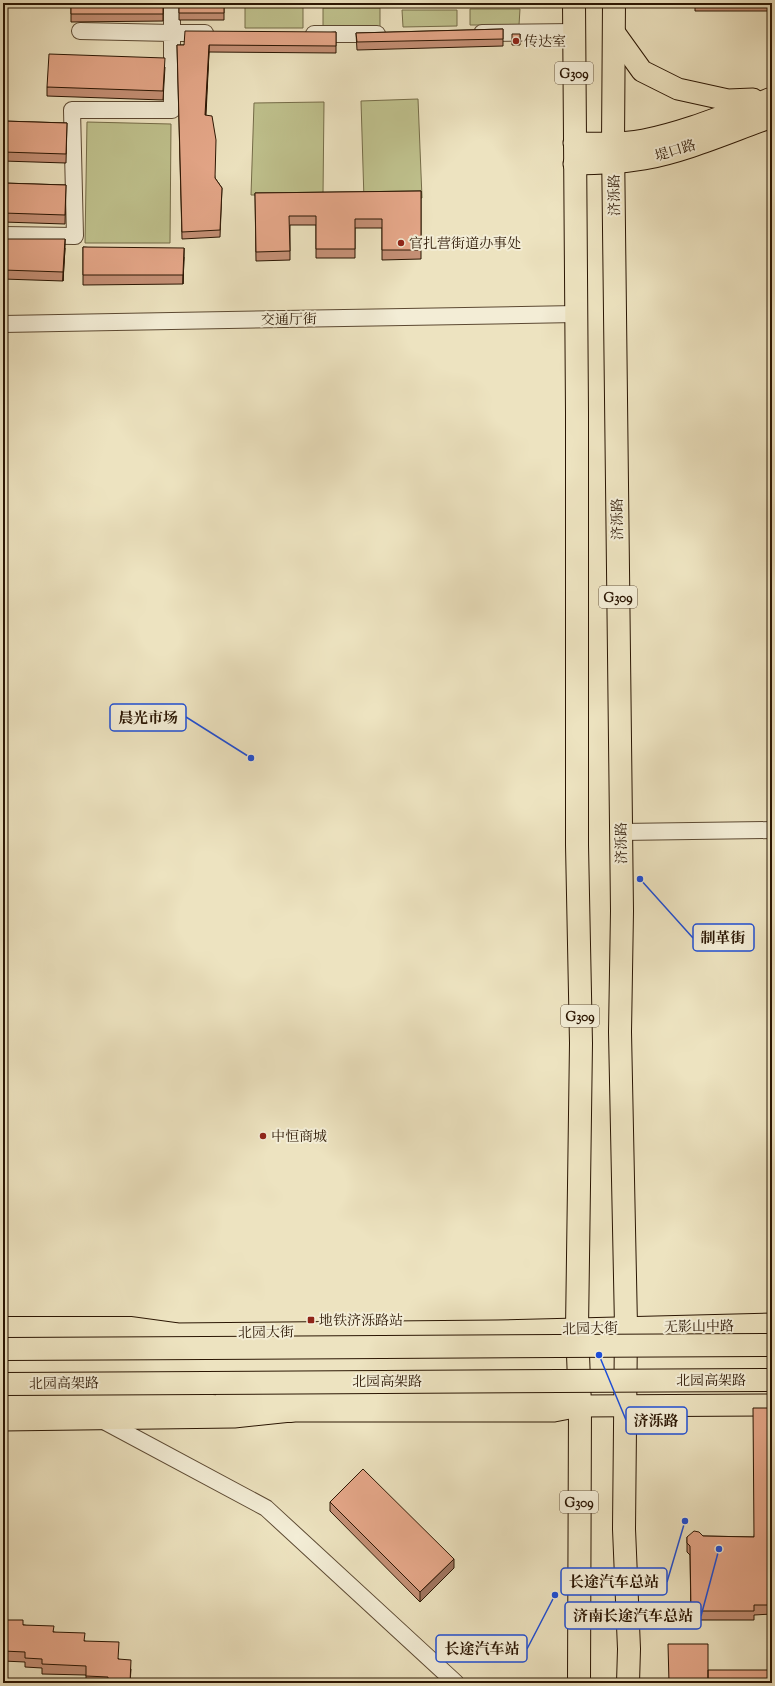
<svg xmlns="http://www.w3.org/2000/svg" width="775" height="1686" font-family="'Sorts Mill Goudy','Noto Serif SC',serif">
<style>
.green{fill:#bfc18d;stroke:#756c48}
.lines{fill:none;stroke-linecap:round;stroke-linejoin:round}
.minor-casing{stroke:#5c4932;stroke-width:18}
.major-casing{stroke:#2b1603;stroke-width:23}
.highway-casing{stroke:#2b1603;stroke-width:24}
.minor{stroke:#f3edd6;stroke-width:16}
.major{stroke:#ede3c0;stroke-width:21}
.highway{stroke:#ede3c0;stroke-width:22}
.highway-bridge-casing{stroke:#2b1603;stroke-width:24;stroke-linecap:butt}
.highway-bridge{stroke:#ede3c0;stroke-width:22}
.wall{fill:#c59076;stroke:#2b1603}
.shaded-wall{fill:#a07560;stroke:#2b1603}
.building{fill:#e5a789;stroke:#2b1603}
.poi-dot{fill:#8f2418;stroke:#f3edd6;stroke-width:1.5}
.labels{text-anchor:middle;stroke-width:4;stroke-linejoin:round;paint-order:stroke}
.shield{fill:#f3edd6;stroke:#675642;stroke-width:1}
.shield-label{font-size:13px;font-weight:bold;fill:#2b1603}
.poi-label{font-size:14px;fill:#2b1603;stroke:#f3edd6;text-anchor:start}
.street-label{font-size:14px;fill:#2b1603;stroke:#f3edd6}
.leader{fill:none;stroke:#1d4ed8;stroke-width:1.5}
.callout-dot{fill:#1d4ed8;stroke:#f3edd6;stroke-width:1.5}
.callout{fill:#f3edd6;stroke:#1d4ed8;stroke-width:1.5}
.callout-label{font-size:15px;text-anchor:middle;font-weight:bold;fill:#2b1603}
</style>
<rect width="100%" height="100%" fill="#ede3c0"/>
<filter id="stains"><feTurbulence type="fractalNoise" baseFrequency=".005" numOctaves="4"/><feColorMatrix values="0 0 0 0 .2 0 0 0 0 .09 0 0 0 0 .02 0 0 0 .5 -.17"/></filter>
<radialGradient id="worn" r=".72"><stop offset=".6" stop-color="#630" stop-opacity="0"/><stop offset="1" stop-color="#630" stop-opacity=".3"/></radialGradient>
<path class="green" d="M 245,7 L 303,7 L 303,28 L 245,28 Z
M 323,8 L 380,8 L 380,29 L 323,29 Z
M 470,9 L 520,9 L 519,25 L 470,25 Z
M 402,10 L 457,10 L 457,26 L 403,27 Z
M 418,99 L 422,198 L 364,200 L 361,101 Z
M 324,102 L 323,195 L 251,195 L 254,103 Z
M 87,122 L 171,124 L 170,243 L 85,243 Z"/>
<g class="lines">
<defs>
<path id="minor" d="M 80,31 L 172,33 L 172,3
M 482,33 L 574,32
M 314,34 L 377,34
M 3,235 L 75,236 L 72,110 L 172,110 L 172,33 L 205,33
M 3,324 L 576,314
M 621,832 L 772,830
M 100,1419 L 266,1508 L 456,1683"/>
<path id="major" d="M 614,32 L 642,71 L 678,89 L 728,100 L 753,99
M 574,143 C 597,143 621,145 644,140 C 688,131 730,113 772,98
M 574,164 C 598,164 621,163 644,159 C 685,152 732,131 772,117
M 157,1337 L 174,1334 L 497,1331 L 772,1324
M 226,1398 L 559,1395 L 580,1406
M 3,1420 L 234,1417 L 291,1411 L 554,1411 L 580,1406 L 772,1405"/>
<path id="highway" d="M 574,3 L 577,412 L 577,845 L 581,1043 L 577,1329 L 580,1406 L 579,1683
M 614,3 L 613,143 L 622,911 L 620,1032 L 626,1326 L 624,1529 L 629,1649 L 628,1683
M 3,1328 L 130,1328 L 174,1334
M 3,1406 L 212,1406 L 291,1411"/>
</defs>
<use href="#minor" class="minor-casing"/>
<use href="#major" class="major-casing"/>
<use href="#highway" class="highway-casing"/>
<use href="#minor" class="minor"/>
<use href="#major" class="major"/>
<use href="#highway" class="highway"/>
<defs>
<path id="highway-bridge" d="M 3,1349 L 772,1345
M 3,1384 L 772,1380"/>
</defs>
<use href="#highway-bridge" class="highway-bridge-casing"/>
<use href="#highway-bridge" class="highway-bridge"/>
</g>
<path class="wall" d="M 71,3 L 163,3 L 163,21 L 71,22 Z
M 179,3 L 224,3 L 224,20 L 179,20 Z
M 695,3 L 772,3 L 772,11 L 695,11 Z
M 503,29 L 503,46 L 357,50 L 356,33 Z
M 336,32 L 336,53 L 209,52 L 206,115 L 215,178 L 222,188 L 220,237 L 182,239 L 177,45 L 184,45 Z
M 520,34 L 520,45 L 512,45 L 512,43 Z
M 165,67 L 163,100 L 47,96 L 47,87 Z
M 3,121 L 67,123 L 66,163 L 3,161 Z
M 3,183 L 66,185 L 65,224 L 3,222 Z
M 421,191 L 421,259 L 382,260 L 382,228 L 355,228 L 355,258 L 316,258 L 316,225 L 290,225 L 290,260 L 256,261 L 255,193 Z
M 3,239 L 65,248 L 63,281 L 3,279 Z
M 83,247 L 184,257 L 183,284 L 83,285 Z
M 772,1408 L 772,1614 L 754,1615 L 754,1620 L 691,1620 L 690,1555 L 687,1552 L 687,1537 L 703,1536 L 754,1537 Z
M 330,1502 L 454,1568 L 420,1602 L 330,1511 Z
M 3,1620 L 54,1632 L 85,1641 L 119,1659 L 131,1669 L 130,1683 L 86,1683 L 86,1675 L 42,1674 L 42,1668 L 25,1667 L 25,1662 L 3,1661 Z"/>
<path class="shaded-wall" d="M 209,45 L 209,52 L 205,122 L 205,115 Z
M 65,239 L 65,248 L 63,281 L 63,272 Z
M 184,248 L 184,257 L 183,284 L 183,275 Z
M 454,1559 L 454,1568 L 420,1602 L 420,1592 Z"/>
<path class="building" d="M 71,3 L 163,3 L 163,14 L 71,14 Z
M 179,3 L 224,3 L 224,13 L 179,13 Z
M 503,29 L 503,39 L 357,42 L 356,33 Z
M 185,31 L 336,32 L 336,46 L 209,45 L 205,115 L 212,116 L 216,140 L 215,178 L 222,188 L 220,230 L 182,232 L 177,45 L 184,45 Z
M 512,34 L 520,34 L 520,42 L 512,43 Z
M 49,54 L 165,58 L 163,91 L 47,87 Z
M 3,121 L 67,123 L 66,154 L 3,152 Z
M 3,183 L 66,185 L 65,215 L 3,213 Z
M 421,191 L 421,250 L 382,250 L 382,219 L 355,219 L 355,249 L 316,249 L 316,216 L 289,216 L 290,251 L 256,252 L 255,193 Z
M 3,239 L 65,239 L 63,272 L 3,270 Z
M 83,247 L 184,248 L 183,275 L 83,275 Z
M 753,1408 L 772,1408 L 772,1605 L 754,1605 L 754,1611 L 691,1611 L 690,1546 L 687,1543 L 687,1537 L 694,1531 L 699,1532 L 703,1536 L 754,1537 Z
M 363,1469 L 454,1559 L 420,1592 L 330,1502 Z
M 3,1620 L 23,1620 L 23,1625 L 54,1626 L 53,1632 L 85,1633 L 84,1641 L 119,1642 L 118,1659 L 131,1660 L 130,1683 L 108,1683 L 108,1677 L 86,1676 L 86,1666 L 42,1664 L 42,1659 L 25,1658 L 25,1652 L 3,1651 Z
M 668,1644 L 708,1644 L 708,1683 L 669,1683 Z
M 708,1670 L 772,1670 L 772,1683 L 708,1683 Z"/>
<g class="poi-dot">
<circle cx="516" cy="41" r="4"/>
<circle cx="401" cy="243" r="4"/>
<circle cx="263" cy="1136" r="4"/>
<rect x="307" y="1316" width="8" height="8" rx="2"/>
</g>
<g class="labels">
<g class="shield">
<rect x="555" y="62" width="38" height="22" rx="3"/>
<rect x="599" y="586" width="38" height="22" rx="3"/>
<rect x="561" y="1005" width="38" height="22" rx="3"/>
<rect x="560" y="1491" width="38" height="22" rx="3"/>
</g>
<g class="shield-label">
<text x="574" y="78">G309</text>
<text x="618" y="602">G309</text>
<text x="580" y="1021">G309</text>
<text x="579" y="1507">G309</text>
</g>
<g class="poi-label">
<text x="524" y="46">传达室</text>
<text x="409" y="248">官扎营街道办事处</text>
<text x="271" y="1141">中恒商城</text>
<text x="319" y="1325">地铁济泺路站</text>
</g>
<g class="street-label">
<text transform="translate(675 150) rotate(-17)" y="5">堤口路</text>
<text transform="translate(614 195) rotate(-91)" y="5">济泺路</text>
<text transform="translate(289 319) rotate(-1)" y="5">交通厅街</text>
<text transform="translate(617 519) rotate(-91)" y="5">济泺路</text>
<text transform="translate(621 843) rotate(-91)" y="5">济泺路</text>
<text transform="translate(699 1326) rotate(-1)" y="5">无影山中路</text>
<text transform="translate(590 1328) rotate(-2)" y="5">北园大街</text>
<text transform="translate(266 1332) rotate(-1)" y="5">北园大街</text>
<text x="711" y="1385">北园高架路</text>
<text x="387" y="1386">北园高架路</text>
<text transform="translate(64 1383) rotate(-1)" y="5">北园高架路</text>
</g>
</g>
<path class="leader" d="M251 758L186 717M640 879L693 938M599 1355L626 1420M685 1521L667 1582M719 1549L701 1616M555 1595L527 1649"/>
<g class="callout-dot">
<circle cx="251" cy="758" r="4"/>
<circle cx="640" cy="879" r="4"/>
<circle cx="599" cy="1355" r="4"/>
<circle cx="685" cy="1521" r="4"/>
<circle cx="719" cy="1549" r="4"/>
<circle cx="555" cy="1595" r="4"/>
</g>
<g class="callout">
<rect x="110" y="704" width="76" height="27" rx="4"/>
<rect x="693" y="924" width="61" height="27" rx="4"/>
<rect x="626" y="1407" width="61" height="27" rx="4"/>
<rect x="561" y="1568" width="106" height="27" rx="4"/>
<rect x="565" y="1602" width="136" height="27" rx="4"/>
<rect x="436" y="1635" width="91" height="27" rx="4"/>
</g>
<g class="callout-label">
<text x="148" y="723">晨光市场</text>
<text x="723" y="943">制革街</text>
<text x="656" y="1426">济泺路</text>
<text x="614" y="1587">长途汽车总站</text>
<text x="633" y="1621">济南长途汽车总站</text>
<text x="482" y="1654">长途汽车站</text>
</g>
<rect width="775" height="1686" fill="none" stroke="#ede3c0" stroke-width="16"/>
<rect x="4" y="4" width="767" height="1678" fill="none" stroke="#2b1603" stroke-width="2"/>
<rect x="8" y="8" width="759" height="1670" fill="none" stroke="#2b1603"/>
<rect width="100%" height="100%" filter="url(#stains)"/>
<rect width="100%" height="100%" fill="url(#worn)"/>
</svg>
